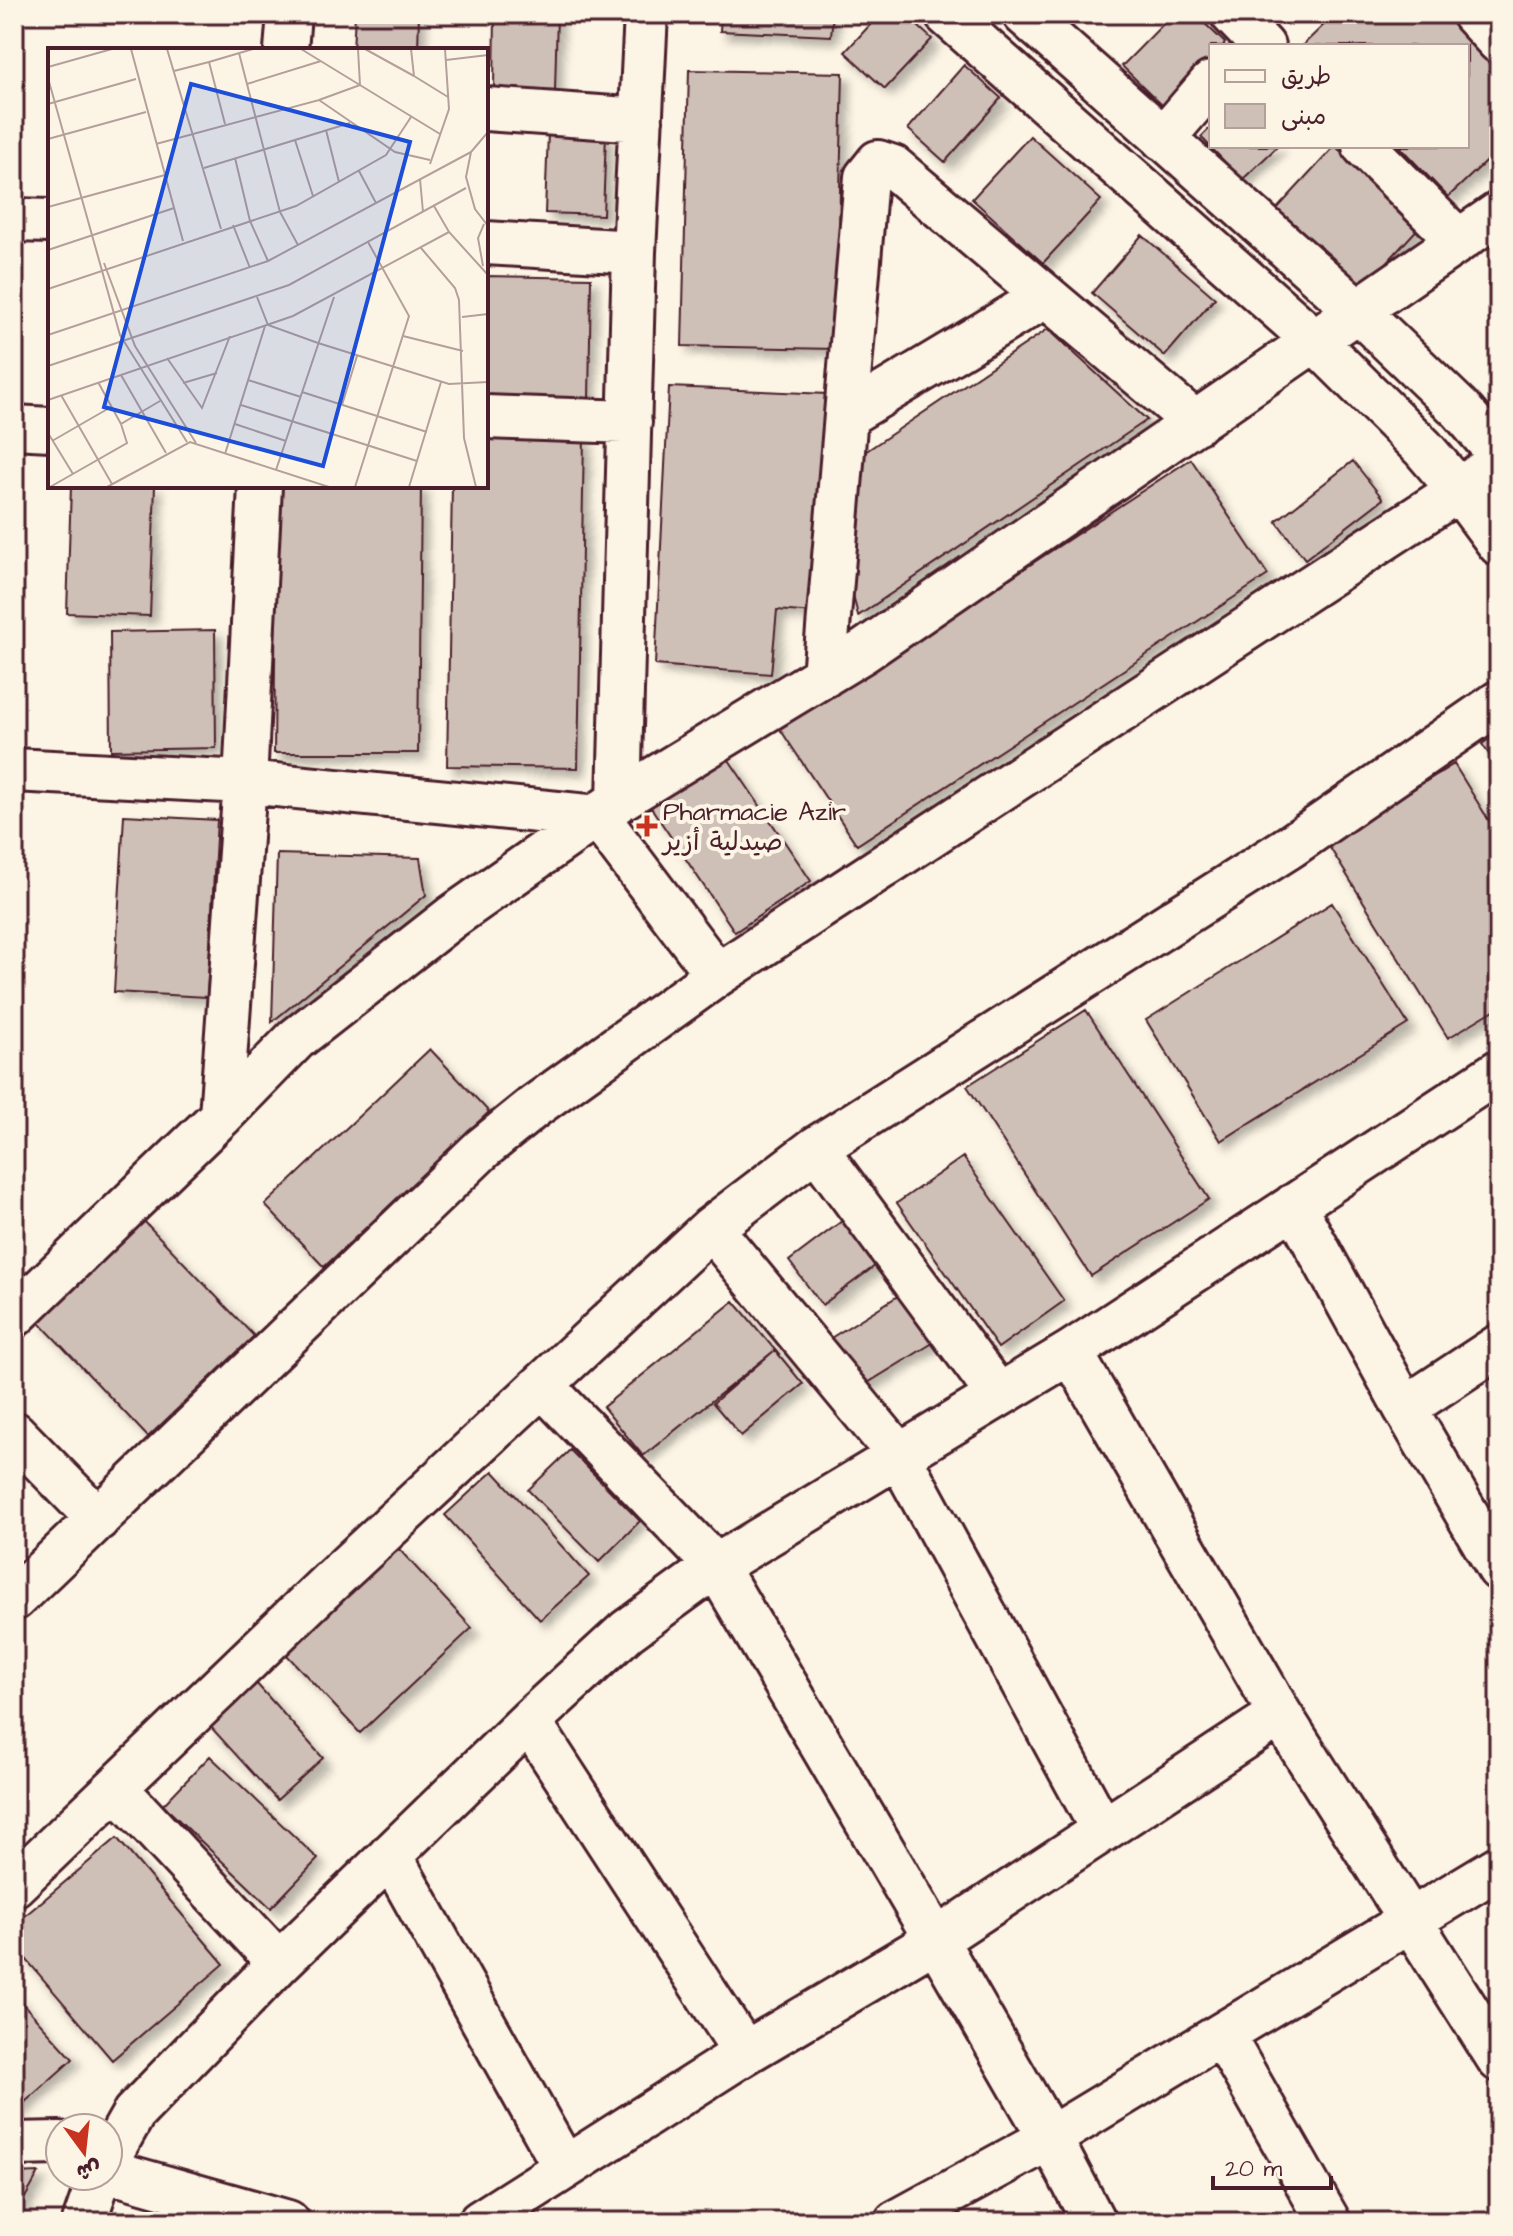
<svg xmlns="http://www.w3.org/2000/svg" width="1513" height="2236" font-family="'Architects Daughter','Playpen Sans Arabic',sans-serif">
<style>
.building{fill:#cfc0b7;stroke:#4a1f2b;stroke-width:2;filter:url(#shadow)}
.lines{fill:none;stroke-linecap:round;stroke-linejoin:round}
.minor-casing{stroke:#4a1f2b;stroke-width:48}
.minor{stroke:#fcf5e5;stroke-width:42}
.poi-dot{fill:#c8321e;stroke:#fcf5e5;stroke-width:3}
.labels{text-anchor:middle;stroke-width:8;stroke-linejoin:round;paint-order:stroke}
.poi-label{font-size:26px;fill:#4a1f2b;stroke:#fcf5e5;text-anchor:start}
.inset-road{fill:none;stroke:#b59f9b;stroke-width:2}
.view{fill:#1d4ed8;fill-opacity:0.15;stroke:#1d4ed8;stroke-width:4}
.inset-edge{fill:none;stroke:#4a1f2b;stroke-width:4}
</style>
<defs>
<filter id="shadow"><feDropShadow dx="7" dy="7" stdDeviation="4" flood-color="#0004"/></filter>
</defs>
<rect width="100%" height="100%" fill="#fcf5e5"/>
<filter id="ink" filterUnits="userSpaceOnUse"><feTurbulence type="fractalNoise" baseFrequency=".0125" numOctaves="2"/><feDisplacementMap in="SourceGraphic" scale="16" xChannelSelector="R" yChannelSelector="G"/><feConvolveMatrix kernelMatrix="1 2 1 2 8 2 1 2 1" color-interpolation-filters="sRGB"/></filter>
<g filter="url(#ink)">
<path class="building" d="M 355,14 L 419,14 L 418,50 L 353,50 Z
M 495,14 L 557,14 L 555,91 L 494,90 Z
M 721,14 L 833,14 L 831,36 L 720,31 Z
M 880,14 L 905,14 L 932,39 L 885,89 L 845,52 Z
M 1173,14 L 1195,14 L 1225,43 L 1223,46 L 1211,46 L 1211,58 L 1163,106 L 1122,66 Z
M 1335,14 L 1454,14 L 1499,60 L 1499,149 L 1448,197 L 1399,146 L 1467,146 L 1467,46 L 1302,46 Z
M 964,65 L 1001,98 L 945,162 L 908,129 Z
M 689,70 L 843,73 L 836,349 L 682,346 Z
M 1211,127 L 1211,146 L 1278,146 L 1242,180 L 1201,137 Z
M 548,132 L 606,134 L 603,215 L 545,213 Z
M 1030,136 L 1101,200 L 1043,263 L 972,199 Z
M 1335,146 L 1421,225 L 1361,291 L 1274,212 Z
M 1142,235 L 1215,298 L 1165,356 L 1092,293 Z
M 486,276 L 591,278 L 589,399 L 486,396 Z
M 1048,329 L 1147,420 L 858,616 L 850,581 L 859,456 Z
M 669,387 L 827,394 L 814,613 L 777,610 L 771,674 L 655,665 Z
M 486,435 L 584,437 L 578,768 L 447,766 L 452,486 L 486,486 Z
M 1191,459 L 1268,575 L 857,845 L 780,729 Z
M 1353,461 L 1383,499 L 1305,559 L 1276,521 Z
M 71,486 L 155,486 L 150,616 L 67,613 Z
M 277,486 L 421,486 L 418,753 L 274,753 Z
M 215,630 L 216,748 L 111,750 L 110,632 Z
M 1499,732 L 1499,769 L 1482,744 Z
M 725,754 L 811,881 L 735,932 L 650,806 Z
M 1454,764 L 1499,837 L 1499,1007 L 1448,1038 L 1327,843 Z
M 124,815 L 217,820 L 207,997 L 114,992 Z
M 277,854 L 420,858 L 426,895 L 272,1022 Z
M 1332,903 L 1408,1024 L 1221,1141 L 1146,1020 Z
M 1086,1010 L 1209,1199 L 1091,1276 L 967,1086 Z
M 430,1049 L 489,1112 L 324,1267 L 265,1205 Z
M 963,1157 L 1064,1301 L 998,1348 L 897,1203 Z
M 850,1215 L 883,1260 L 822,1305 L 789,1261 Z
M 142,1219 L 254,1336 L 148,1437 L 36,1319 Z
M 906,1291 L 936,1341 L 856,1390 L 826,1341 Z
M 734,1301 L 775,1350 L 643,1456 L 603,1407 Z
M 775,1350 L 803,1384 L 741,1436 L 713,1403 Z
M 570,1450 L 640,1521 L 599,1562 L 528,1490 Z
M 493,1471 L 589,1576 L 540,1620 L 445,1515 Z
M 398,1548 L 472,1628 L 360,1733 L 285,1653 Z
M 256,1683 L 323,1758 L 277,1800 L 209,1725 Z
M 210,1756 L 318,1859 L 271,1908 L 163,1805 Z
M 117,1838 L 224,1964 L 112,2060 L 14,1945 L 14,1925 Z
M 14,1994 L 73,2059 L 14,2112 Z
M 39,2173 L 14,2217 L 14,2174 Z"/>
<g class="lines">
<defs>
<path id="minor" d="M 946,14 L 1315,341 L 1423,448 L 1459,490 L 1499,544
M 1024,14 L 1358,311 L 1461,410 L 1499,454
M 1232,14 L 1263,46
M 1473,14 L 1499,42
M 286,50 L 289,14
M 486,109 L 641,120
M 1163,139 L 1211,83
M 1364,146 L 1458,240
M 14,220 L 50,221
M 486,243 L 634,252
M 846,416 L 1046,296
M 486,417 L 630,422
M 14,427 L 50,429
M 824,676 L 866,177 L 878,162 L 893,167 L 1196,423
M 14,770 L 245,782 L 598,817 L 717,975
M 619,800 L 634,252 L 646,14
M 221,1116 L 245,782 L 260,486
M 816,1148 L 998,1395
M 1294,1205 L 1405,1408 L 1499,1569
M 711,1228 L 898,1454 L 1103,1831
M 14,1316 L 221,1116 L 296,1039 L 452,917 L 619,800 L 864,651 L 1499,213
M 1071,1352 L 1280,1714 L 1499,2060
M 542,1385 L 716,1566 L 936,1940 L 1050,2138 L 1094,2222
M 1405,1408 L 1499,1346
M 14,1433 L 98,1519
M 14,1599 L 483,1148 L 535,1106 L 717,975 L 1459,490 L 1499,461
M 529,1721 L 745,2053
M 116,1788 L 279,1963
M 390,1855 L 565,2168
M 14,1885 L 330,1582 L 711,1228 L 816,1148 L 1291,846 L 1499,702
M 1222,2034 L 1329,2222
M 14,2144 L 60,2143
M 108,2159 L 134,2113 L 279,1963 L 529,1721 L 627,1631 L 716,1566 L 1071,1352 L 1499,1071
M 108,2171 L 288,2222
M 84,2222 L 100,2176
M 480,2222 L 745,2053 L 936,1940 L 1280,1714
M 896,2222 L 1050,2138 L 1499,1867"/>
</defs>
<use href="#minor" class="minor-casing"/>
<use href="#minor" class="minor"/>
</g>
</g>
<path class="poi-dot" d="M643 814h8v8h8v8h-8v8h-8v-8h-8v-8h8z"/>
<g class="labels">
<g class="poi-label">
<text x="663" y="820">Pharmacie Azir<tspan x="663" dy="30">صيدلية أزير</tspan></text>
</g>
</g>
<g transform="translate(48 48)">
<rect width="440" height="440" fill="#fcf5e5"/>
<path class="inset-road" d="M 83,1 L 135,193M 119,1 L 173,181M 253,1 L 392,86M 317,1 L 366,28M 363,1 L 366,28 L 400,49M 191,5 L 232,164 L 250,197M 398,12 L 440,7M 0,19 L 64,1M 126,23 L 161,14M 0,30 L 72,287 L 139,394M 199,36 L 273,13M 271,52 L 312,37 L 310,1M 0,56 L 88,31M 177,76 L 161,14 L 205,1M 278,82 L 291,134M 440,84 L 423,104 L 418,129 L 427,161 L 440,178M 0,91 L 98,64M 247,92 L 265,148M 108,96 L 271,52 L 347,104 L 382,112M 187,110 L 202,173 L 220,213M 382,116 L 401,61 L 397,1M 156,120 L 302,75M 311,123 L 328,155M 372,131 L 375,164M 386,158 L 401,184 L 440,227M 0,159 L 117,127M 185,177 L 202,220M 373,200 L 407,240 L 411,252 L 416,390 L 428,439M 0,202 L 126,160M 56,215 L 87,298 L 148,395M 435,218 L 430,190 L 436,176M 0,241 L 248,158 L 338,107 L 363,69M 209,249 L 220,277 L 270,295 L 401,336 L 440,334M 414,269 L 440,266M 0,287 L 220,213 L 423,104M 355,288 L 415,303M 119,310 L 154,360 L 182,288M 0,318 L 241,237 L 418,140M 73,327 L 118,405M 200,332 L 253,349M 50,334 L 73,376M 135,335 L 169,325M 254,344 L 379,384M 13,347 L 64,436M 0,352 L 245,268 L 401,184M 193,357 L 369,413M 294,357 L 309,308M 187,376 L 238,393M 0,385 L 25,426M 4,393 L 63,359M 177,406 L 217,278M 228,422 L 286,249M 2,439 L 79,395 L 73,376 L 112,353M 59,439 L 142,394 L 281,439M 307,439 L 361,268 L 320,194M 361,439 L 393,334"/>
<path class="view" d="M 143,36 L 362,94 L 275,418 L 56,359 Z"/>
<rect width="440" height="440" class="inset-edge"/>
</g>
<rect width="1513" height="2236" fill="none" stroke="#fcf5e5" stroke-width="48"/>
<rect x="24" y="24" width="1465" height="2188" fill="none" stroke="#4a1f2b" stroke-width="3" filter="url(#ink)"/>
<rect x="1209" y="44" width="260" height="104" fill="#fcf5e5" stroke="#b59f9b" stroke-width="2"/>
<rect x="1225" y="70" width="40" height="12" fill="#fcf5e5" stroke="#b59f9b" stroke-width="2"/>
<text x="1281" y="84" font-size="24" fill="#4a1f2b">طريق</text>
<rect x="1225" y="104" width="40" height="24" fill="#cfc0b7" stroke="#b59f9b" stroke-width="2"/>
<text x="1281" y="124" font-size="24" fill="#4a1f2b">مبنى</text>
<g transform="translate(84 2152) rotate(165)"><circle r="38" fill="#fcf5e5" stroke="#b59f9b" stroke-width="2"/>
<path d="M0-6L14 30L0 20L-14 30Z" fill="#c8321e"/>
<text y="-12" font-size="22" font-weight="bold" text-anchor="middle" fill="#4a1f2b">ش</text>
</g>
<path d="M1213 2176v12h118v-12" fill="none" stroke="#4a1f2b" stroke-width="4"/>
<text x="1225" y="2176" font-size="24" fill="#4a1f2b" stroke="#fcf5e5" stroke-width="6" paint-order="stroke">20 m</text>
</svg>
